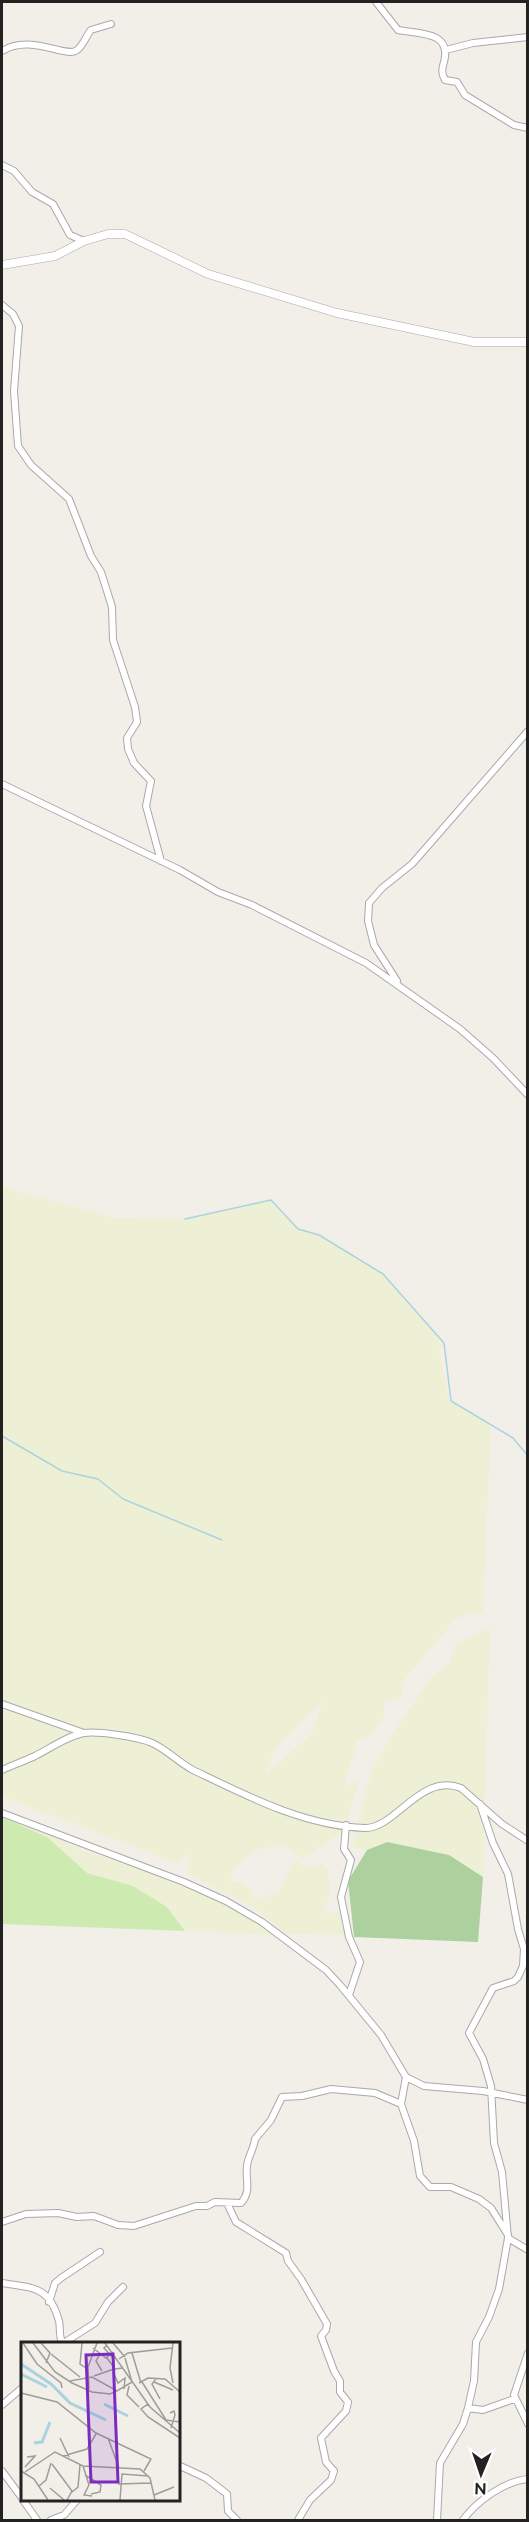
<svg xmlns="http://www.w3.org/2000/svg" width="529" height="2522" font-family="Raleway,sans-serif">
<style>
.farmland{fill:#eef0d5;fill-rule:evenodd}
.grass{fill:#cdebb0}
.forest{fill:#add19e}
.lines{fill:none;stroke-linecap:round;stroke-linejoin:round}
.stream{stroke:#aad3df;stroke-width:1.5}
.minor-casing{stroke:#a9a9a9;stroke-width:8}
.tertiary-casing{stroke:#a9a9a9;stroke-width:9}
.minor{stroke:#fff;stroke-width:6}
.tertiary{stroke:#fff;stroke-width:8}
.inset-river{fill:none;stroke:#aad3df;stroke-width:3}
.inset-road{fill:none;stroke:#9f9d99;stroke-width:1.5}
.view{fill:#7b2cbf;fill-opacity:0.15;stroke:#7b2cbf;stroke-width:3}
.inset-edge{fill:none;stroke:#222;stroke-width:3}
</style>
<rect width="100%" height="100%" fill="#f2efe9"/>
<path class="farmland" d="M 2,1183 L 8,1189 L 116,1218 L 185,1219 L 271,1200 L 298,1229 L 319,1235 L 383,1274 L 444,1345 L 439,1352 L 449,1401 L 491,1424 L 483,1611 L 457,1618 L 404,1680 L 400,1700 L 385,1700 L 384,1718 L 368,1738 L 358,1740 L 344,1786 L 360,1779 L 344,1831 L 304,1858 L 284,1846 L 258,1849 L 232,1870 L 231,1881 L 242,1883 L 254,1891 L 251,1896 L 264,1899 L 268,1895 L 278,1893 L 294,1861 L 312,1868 L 321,1863 L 328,1868 L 330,1893 L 323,1912 L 339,1913 L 344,1935 L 286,1934 L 253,1907 L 188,1875 L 188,1855 L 177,1863 L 2,1797 ZM 322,1702 L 314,1729 L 305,1740 L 265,1774 L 275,1749 Z
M 490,1627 L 483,1877 L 449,1855 L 387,1842 L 367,1850 L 352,1848 L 371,1772 L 392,1734 L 431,1677 L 450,1662 L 455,1644 Z
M 2,1816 L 50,1833 L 82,1851 L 147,1866 L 184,1879 L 253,1912 L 277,1935 L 185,1931 L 166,1905 L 150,1899 L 133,1886 L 87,1873 L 47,1837 Z"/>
<path class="grass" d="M 2,1817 L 47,1837 L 87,1873 L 133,1886 L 167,1907 L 185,1931 L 2,1924 Z"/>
<path class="forest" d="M 387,1842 L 449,1855 L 483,1877 L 478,1942 L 354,1937 L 348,1881 L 367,1850 Z"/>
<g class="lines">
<path class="stream" d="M 185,1219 L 271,1200 L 298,1229 L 319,1235 L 383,1274 L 444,1343 L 451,1401 L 513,1438 L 528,1456
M 2,1436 L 62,1471 L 98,1479 L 123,1499 L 222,1540"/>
<defs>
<path id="minor" d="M 376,2 L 398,30 C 419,34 452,31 444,62 C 442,69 441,73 445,80 L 457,82 L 465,95 L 514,125 L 528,128
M 446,50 L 473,43 L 528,37
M 2,51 C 31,33 66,59 77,50 C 83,46 86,36 91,30 L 111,24
M 2,165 L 14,171 L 32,192 L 53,204 L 70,235 L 84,241
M 2,305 L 13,314 L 19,326 L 14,391 L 18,446 L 31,465 L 69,499 L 91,556 L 101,572 L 112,607 L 113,640 L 135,707 L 137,722 L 127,738 L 128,749 L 134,763 L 151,781 L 146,806 L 161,861
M 2,784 L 180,870 L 218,892 L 252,905 L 366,963 L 460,1029 L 493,1058 L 528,1095
M 397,981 L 374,945 L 368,921 L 369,903 L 382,888 L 412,864 L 528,731
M 2,1704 L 84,1733
M 2,1770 C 13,1765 24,1761 35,1756 C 51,1748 67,1736 84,1733 C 98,1731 139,1737 152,1743 C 166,1749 178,1762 193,1770 C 247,1796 304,1826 365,1828 C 395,1829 421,1772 461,1788 L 502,1824 L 528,1841
M 2,1813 L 184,1882 L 226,1901 L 262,1922 L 326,1970 L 340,1985 L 381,2035 L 406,2077 L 424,2086 L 483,2091 L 528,2100
M 346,1825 L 344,1849 L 351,1860 L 341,1897 L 349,1937 L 360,1962 L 349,1995
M 406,2077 L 401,2104 L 414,2141 L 420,2176 L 430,2187 L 451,2187 L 479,2199 L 491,2208 L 508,2235
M 227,2203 L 236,2222 L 286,2253 L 288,2261 L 301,2279 L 327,2324 L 326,2330 L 321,2336 L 334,2371 L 340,2381 L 340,2392 L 348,2402 L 346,2411 L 321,2438 L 326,2462 L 334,2471 L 331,2480 L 310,2500 L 298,2520
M 2,2222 L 26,2214 L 58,2213 L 77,2217 L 94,2216 L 118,2225 L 134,2226 L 196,2206 L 207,2206 L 215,2202 L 241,2203 C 252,2191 245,2180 247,2166 C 248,2156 254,2149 255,2139 L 271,2120 L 282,2097 L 302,2096 L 331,2089 L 375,2093 L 401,2104
M 508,2238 L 528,2250
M 2,2283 C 32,2288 49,2285 59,2321 C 61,2329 58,2336 63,2344
M 49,2302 L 55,2283 L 61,2278 L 100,2252
M 62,2344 L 95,2323 L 108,2302 L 123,2287
M 528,2353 L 514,2395 L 528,2424
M 2,2405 L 22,2388
M 468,2408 L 483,2410 L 514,2399
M 178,2465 L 206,2478 L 227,2494 L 228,2511 L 237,2520
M 2,2471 L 22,2498
M 23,2500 L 37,2520
M 51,2520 L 64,2515 L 77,2500
M 437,2520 L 440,2463 L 463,2424 L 468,2408 L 474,2381 L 476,2342 L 489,2317 L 499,2289 L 508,2238 L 502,2172 L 494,2143 L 491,2086 L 483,2059 L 469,2033 L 493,1988 L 514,1981 L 518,1977 L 523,1966 L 524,1949 L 518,1929 L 508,1874 L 493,1843 L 480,1804
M 463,2520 C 476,2502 504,2481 528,2479"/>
<path id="tertiary" d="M 2,265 L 55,256 L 84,241 L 108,234 L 125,234 L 208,274 L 337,313 L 474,342 L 528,342"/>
</defs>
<use href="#minor" class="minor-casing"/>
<use href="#tertiary" class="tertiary-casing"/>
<use href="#minor" class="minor"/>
<use href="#tertiary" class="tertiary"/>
</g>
<g transform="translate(21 2342)">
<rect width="159" height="159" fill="#f2efe9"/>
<path class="inset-river" d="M 0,22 L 30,42 L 49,61 L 85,78M 0,32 L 26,45M 83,62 L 107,74M 13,101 L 21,100 L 29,80"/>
<path class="inset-road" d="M 2,1 L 16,22 L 40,41 L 41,46M 12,1 L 34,30 L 51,41 L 71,50 L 89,52 L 96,49M 20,1 L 29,11 L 25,21M 61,1 L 59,22 L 65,26M 84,1 L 129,65 L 159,91M 92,1 L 104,15M 86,3 L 83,6 L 93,17M 72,6 L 85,16 L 92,10M 111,11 L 120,41M 30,12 L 59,35M 79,12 L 75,19 L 81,29M 86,16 L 94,27 L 102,26M 104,16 L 111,40M 98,17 L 107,11 L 151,6M 93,32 L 97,41 L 104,36 L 103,47M 73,34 L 93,27M 135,37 L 131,42 L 139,57M 49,39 L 71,35 L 96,49 L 111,40M 121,40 L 145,78 L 159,80M 133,40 L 152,48M 118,41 L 127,36 L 144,37 L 159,50M 152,41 L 149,26 L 152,1M 108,44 L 106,53 L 118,65M 68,47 L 67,25 L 76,1M 0,51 L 36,60 L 75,91 L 130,117 L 123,129M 127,62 L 120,67 L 127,75 L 159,96M 149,71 L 153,69 L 154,73 L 150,86M 39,96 L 48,115M 87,96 L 98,126M 42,114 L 66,107 L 75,92M 31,122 L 51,149 L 46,158M 62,124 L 68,143 L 63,153 L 71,154M 4,125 L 14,114 L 6,115M 0,129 L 13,137 L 27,158M 4,130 L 34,110 L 62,124 L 119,127 L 129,136 L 134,158M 64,133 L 80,143 L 79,150 L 70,152M 97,142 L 130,141M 18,144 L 25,138 L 30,121M 29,146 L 43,158M 51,150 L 57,145 L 59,123M 133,153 L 153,145M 99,158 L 101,132 L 127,134"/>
<path class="view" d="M 92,12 L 97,140 L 70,140 L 65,13 Z"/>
<rect width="159" height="159" class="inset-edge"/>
</g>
<rect width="529" height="2522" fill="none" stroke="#222222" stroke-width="6"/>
<g transform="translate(481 2474) rotate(182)" stroke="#ffffff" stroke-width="4.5" paint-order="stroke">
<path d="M0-4.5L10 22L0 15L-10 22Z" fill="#222222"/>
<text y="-9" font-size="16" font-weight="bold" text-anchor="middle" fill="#222222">N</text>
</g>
</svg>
